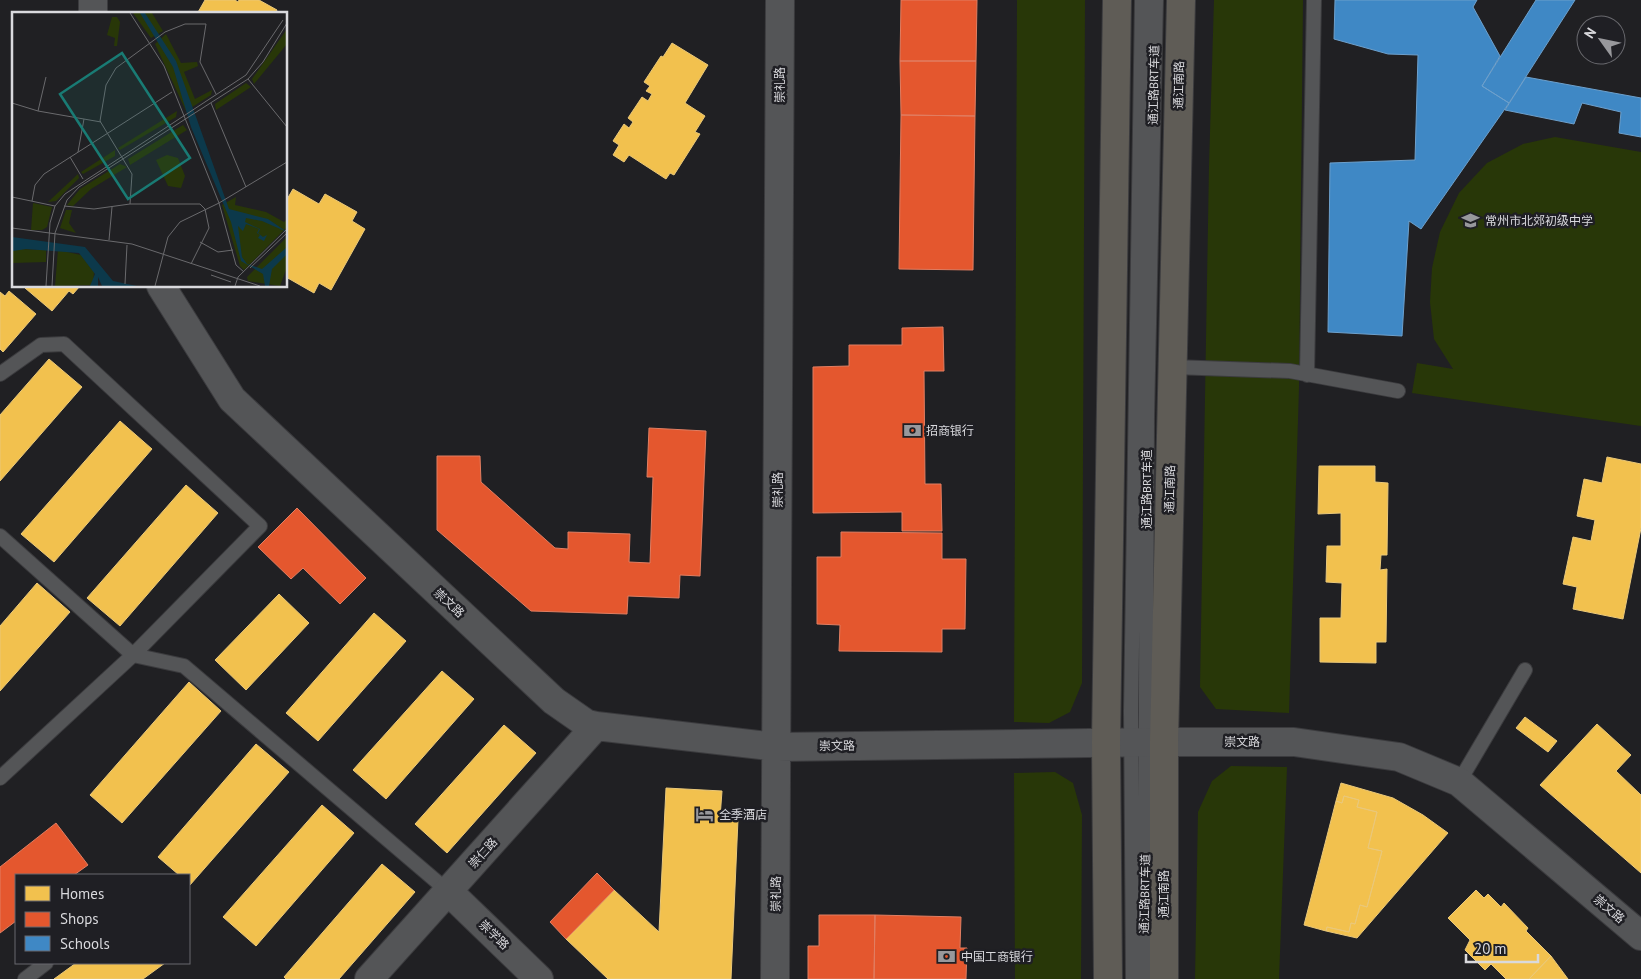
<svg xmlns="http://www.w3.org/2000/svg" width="1641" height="979" font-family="'PT Sans','Noto Sans SC',sans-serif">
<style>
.green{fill:#283708}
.homes{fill:#f2c14e;stroke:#eac879}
.shops{fill:#e4572e;stroke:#e17e62}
.schools{fill:#3f88c5;stroke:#6da0cc}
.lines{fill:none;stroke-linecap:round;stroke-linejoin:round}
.lane-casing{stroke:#3b3b3e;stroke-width:16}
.street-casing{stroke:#3b3b3e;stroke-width:30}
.primary-casing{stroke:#3b3b3e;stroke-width:30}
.lane{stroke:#545557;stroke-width:14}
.street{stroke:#545557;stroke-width:28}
.primary{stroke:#5f5c56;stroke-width:28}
.labels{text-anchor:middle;stroke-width:5;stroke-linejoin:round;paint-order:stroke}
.street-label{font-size:12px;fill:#d9d9dd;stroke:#1f1f24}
.poi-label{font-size:12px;fill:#d9d9dd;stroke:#1f1f24;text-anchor:start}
.inset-road{fill:none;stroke:#6a6a6d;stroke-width:1}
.view{fill:#197b74;fill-opacity:0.15;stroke:#197b74;stroke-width:2.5}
.inset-edge{fill:none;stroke:#d9d9dd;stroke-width:2.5}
</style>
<rect width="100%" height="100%" fill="#202023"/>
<path class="green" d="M 1017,0 L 1085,0 L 1082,683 L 1070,712 L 1049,723 L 1014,722 Z
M 1214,0 L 1303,0 L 1299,387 L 1289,713 L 1216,709 L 1200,687 L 1209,166 Z
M 1555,137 L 1641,152 L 1641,426 L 1412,393 L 1417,363 L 1453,369 L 1434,339 L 1430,302 L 1432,268 L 1440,232 L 1459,193 L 1487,163 L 1523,144 Z
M 1231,766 L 1287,767 L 1279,979 L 1195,979 L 1198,812 L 1212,781 Z
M 1055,772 L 1073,783 L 1082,815 L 1081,979 L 1015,979 L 1014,773 Z"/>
<path class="homes" d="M 205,0 L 235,0 L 238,2 L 239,0 L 259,0 L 277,10 L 275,14 L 197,14 Z
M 672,43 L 708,65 L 685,103 L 705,116 L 695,132 L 700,134 L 674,175 L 670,173 L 666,179 L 629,155 L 624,162 L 613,155 L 619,145 L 613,141 L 624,124 L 629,128 L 633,122 L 628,118 L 642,97 L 648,101 L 652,94 L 646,91 L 650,86 L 644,82 L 661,56 L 663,57 Z
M 293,189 L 319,204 L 325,194 L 357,212 L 352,221 L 365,229 L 331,290 L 319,283 L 314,293 L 286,277 L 286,201 Z
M 27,286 L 80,286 L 73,294 L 69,291 L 52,311 L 25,288 Z
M 9,291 L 36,314 L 3,352 L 0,349 L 0,292 L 5,296 Z
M 49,359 L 82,387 L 0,481 L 0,415 Z
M 120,421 L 152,449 L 54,562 L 21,534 Z
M 1607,457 L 1641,464 L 1641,528 L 1623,619 L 1573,609 L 1577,587 L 1563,584 L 1573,537 L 1591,541 L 1595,520 L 1577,516 L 1584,479 L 1602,483 Z
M 1319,466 L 1375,466 L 1375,482 L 1388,483 L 1387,555 L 1381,555 L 1380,570 L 1387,569 L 1386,642 L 1376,642 L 1376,663 L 1320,662 L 1320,618 L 1341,618 L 1342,583 L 1326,582 L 1327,546 L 1341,546 L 1341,513 L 1318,514 Z
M 186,485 L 218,513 L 120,626 L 87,598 Z
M 37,583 L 70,612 L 0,691 L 0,626 Z
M 279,594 L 309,623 L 246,690 L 215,660 Z
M 374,613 L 406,641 L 318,741 L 286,713 Z
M 442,671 L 474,699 L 386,799 L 353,770 Z
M 189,682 L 221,711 L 122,823 L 90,795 Z
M 1525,717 L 1557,741 L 1548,752 L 1516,728 Z
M 1597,724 L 1631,755 L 1616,771 L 1641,795 L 1641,873 L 1540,785 Z
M 504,725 L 536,753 L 447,853 L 415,824 Z
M 256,744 L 289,772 L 190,885 L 189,884 L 189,875 L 179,875 L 158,857 Z
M 1341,783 L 1393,798 L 1423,815 L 1448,833 L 1357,938 L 1326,931 L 1327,927 L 1349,932 L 1351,923 L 1355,924 L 1360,905 L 1367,907 L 1382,851 L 1368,848 L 1377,812 L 1357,807 L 1359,800 L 1344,796 L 1342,803 L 1336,801 Z
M 666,788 L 722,791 L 720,818 L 738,819 L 731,979 L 608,979 L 566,939 L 614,890 L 659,932 Z
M 1344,796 L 1359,800 L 1357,807 L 1377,812 L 1368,848 L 1382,851 L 1367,907 L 1360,905 L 1355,924 L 1351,923 L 1349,932 L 1327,927 L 1326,931 L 1304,925 L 1336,801 L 1342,803 Z
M 322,805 L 354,833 L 256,946 L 223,917 Z
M 382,864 L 415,892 L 339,979 L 286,979 L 284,977 Z
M 1476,890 L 1484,898 L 1488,894 L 1501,907 L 1504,903 L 1528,928 L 1526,931 L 1551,956 L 1529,979 L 1506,979 L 1491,964 L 1485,970 L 1465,950 L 1470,940 L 1448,918 Z
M 1551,956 L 1568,979 L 1529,979 Z
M 76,963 L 165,963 L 143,979 L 54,979 Z"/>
<path class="shops" d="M 901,0 L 977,0 L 976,61 L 900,61 Z
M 900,61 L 976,61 L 975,116 L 901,115 Z
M 901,115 L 975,116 L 973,270 L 899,269 Z
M 943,327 L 944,371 L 924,371 L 925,484 L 941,484 L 942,531 L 902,531 L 902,512 L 813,513 L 813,367 L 849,366 L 849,345 L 902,345 L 902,328 Z
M 649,428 L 706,431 L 700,576 L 680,575 L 679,598 L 628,596 L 627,614 L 531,611 L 437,530 L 437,456 L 480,456 L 481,482 L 555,548 L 568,549 L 568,532 L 630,534 L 629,562 L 650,563 L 653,477 L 647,477 Z
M 297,508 L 366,578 L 340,604 L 303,568 L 291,579 L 258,547 Z
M 841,532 L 942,533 L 942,559 L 966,559 L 965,629 L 942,629 L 942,652 L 839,651 L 840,625 L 817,624 L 817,557 L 841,557 Z
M 56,823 L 88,865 L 74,875 L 16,875 L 16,921 L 0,933 L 0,867 Z
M 597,873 L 614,890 L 566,939 L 550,922 Z
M 819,915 L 875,915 L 874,979 L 808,979 L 808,946 L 819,946 Z
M 875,915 L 961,917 L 960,948 L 967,948 L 966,979 L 874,979 Z"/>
<path class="schools" d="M 1335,0 L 1477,0 L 1473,7 L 1500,56 L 1482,86 L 1509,103 L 1421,229 L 1409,221 L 1402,336 L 1328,332 L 1330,163 L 1415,160 L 1418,55 L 1388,54 L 1334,39 Z
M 1536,0 L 1575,0 L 1509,103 L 1482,86 Z
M 1526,77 L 1641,98 L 1641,137 L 1619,133 L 1621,112 L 1582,103 L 1574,124 L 1505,110 Z"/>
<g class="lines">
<defs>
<path id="lane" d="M 1173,367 L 1290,371 L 1398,391
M 0,374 L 41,345 L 64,344 L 260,526 L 133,655 L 0,778
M 1307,375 L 1314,0
M 0,536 L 133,655 L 184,666 L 449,892
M 1459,782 L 1525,670
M 25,979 L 46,963
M 1133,979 L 1131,711 L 1142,0
M 1145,979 L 1147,417 L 1156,0"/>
<path id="street" d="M 93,0 L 93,14
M 161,286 L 232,399 L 554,701 L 587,724 L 596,726 L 777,747 L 1164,742 L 1294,742 L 1399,757 L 1459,782 L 1641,936
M 449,892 L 539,979
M 369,979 L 596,726
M 775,979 L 780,0"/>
<path id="primary" d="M 1108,979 L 1106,743 L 1117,0
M 1164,979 L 1164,742 L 1181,0"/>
</defs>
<use href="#lane" class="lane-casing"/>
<use href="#street" class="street-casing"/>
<use href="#primary" class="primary-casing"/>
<use href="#lane" class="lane"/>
<use href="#street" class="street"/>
<use href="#primary" class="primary"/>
</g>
<defs>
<symbol id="school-bare" viewBox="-9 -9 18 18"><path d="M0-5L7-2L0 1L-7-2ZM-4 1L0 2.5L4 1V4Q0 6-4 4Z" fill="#98989c" stroke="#1f1f24" stroke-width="2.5" paint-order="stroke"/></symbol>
<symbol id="bank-bare" viewBox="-9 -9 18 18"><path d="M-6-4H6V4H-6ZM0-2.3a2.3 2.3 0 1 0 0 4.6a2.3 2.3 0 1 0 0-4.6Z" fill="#98989c" stroke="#1f1f24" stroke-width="2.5" paint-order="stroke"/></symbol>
<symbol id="hotel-bare" viewBox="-9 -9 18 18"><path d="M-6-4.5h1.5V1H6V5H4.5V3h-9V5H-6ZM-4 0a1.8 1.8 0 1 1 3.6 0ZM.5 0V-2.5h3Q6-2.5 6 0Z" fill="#98989c" stroke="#1f1f24" stroke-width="2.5" paint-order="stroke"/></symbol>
</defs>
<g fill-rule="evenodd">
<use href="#school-bare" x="1458" y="208" width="25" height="25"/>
<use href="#bank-bare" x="900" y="418" width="25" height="25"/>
<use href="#hotel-bare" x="692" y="802" width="25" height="25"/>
<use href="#bank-bare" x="934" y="944" width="25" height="25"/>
</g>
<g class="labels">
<g class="street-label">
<text transform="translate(780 85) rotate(-90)" y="4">崇礼路</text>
<text transform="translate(1154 85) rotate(-89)" y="4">通江路BRT车道</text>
<text transform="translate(1179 85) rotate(-89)" y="4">通江南路</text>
<text transform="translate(1147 489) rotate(-90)" y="4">通江路BRT车道</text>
<text transform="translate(1170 489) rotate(-89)" y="4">通江南路</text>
<text transform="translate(778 490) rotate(-90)" y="4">崇礼路</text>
<text transform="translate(449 603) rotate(43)" y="4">崇文路</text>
<text x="1242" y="746">崇文路</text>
<text transform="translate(837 746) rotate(-1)" y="4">崇文路</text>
<text transform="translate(483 853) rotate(-48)" y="4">崇仁路</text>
<text transform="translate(776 894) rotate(-89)" y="4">崇礼路</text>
<text transform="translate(1145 894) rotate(-89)" y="4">通江路BRT车道</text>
<text transform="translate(1164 894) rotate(-90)" y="4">通江南路</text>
<text transform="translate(1609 909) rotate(40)" y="4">崇文路</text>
<text transform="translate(494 935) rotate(44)" y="4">崇学路</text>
</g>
<g class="poi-label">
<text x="1485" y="225">常州市北郊初级中学</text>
<text x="926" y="435">招商银行</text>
<text x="719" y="819">全季酒店</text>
<text x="961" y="961">中国工商银行</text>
</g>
</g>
<g transform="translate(12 12)">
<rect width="275" height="275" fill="#202023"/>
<path d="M 121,1 L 140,1 L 151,19 L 139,26 ZM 100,5 L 105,5 L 108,10 L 105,34 L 102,34 L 103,26 L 95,23 ZM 275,17 L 275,32 L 242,72 L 240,67 ZM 154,22 L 169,51 L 185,50 L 186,54 L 172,60 L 183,87 L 200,78 L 199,83 L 174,99 L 143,32 ZM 234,71 L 239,75 L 204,98 L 203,92 ZM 165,99 L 164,105 L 108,138 L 106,136 ZM 171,113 L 175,118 L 118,153 L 116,147 ZM 103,138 L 103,144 L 71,162 L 69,160 ZM 155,143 L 166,146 L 173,164 L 169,176 L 156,174 L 144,148 ZM 108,152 L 115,155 L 79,177 L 61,194 L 55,193 L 68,177 ZM 66,162 L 67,166 L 44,189 L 36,190 ZM 224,185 L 223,193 L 254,200 L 272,210 L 275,207 L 275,215 L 232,258 L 228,254 L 210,193 ZM 21,191 L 40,195 L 35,215 L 30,218 L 19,218 ZM 54,198 L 60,198 L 57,211 L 64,221 L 48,216 ZM 275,225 L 275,255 L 268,274 L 236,269 L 235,265 ZM 7,237 L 34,238 L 34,250 L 0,251 L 0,238 ZM 46,238 L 69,243 L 82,260 L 81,273 L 43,274 Z" fill="#283708"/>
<path d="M 128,1 L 133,1 L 164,49 L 217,197 L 256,207 L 275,220 L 250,209 L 234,206 L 233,210 L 248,217 L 246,221 L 251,225 L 255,223 L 252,229 L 246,226 L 248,223 L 245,221 L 247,217 L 234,212 L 231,219 L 226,214 L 230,245 L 235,252 L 250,257 L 275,235 L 275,242 L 260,257 L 257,274 L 253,274 L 251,262 L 229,249 L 219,210 L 179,115 L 161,55 ZM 0,225 L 73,235 L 101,269 L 125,274 L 90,274 L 86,265 L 86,274 L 78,274 L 83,262 L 67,241 L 14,237 L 1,239 Z" fill="#0c394b"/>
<path class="inset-road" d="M 118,1 L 152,54 L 207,191 L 224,253 L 232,260M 236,67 L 275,115M 0,91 L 26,99 L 89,110M 199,91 L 234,175M 26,99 L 34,65M 66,140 L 72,107M 58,145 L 71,167M 0,185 L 43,194M 20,189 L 23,173 L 32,162 L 160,80M 118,192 L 120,162 L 88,109 L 94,73 L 104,56 L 153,20 L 173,12 L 194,12 L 188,50 L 204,82M 52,194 L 82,197 L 118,192 L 188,192 L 193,197 L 197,216 L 179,252M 0,216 L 120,232 L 248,274M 97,228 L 100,195M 188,230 L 206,240 L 221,238M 238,256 L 275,221M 199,263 L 219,270M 113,272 L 115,233M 34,274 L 38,211 L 43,194 L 53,182 L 234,63 L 271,8M 40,274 L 43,221 L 55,188 L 67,175 L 236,67 L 251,50 L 275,11M 143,274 L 156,225 L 168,210 L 207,191 L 275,150M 223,274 L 226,265 L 275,217"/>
<path class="view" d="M 110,41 L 178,146 L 116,187 L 48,82 Z"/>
<rect width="275" height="275" class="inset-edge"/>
</g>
<rect x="15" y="874" width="175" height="90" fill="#1f1f24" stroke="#69696e"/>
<rect x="25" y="886" width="25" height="15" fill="#f2c14e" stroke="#69696e"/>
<text x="60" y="899" font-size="15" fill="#d9d9dd">Homes</text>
<rect x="25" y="912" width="25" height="15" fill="#e4572e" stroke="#69696e"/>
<text x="60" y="924" font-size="15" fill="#d9d9dd">Shops</text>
<rect x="25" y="936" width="25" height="15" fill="#3f88c5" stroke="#69696e"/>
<text x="60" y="949" font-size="15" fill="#d9d9dd">Schools</text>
<g transform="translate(1601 40) rotate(303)"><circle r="24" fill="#1f1f24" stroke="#69696e"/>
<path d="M0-4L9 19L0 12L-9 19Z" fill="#98989c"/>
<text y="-8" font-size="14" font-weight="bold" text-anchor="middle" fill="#d9d9dd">N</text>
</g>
<path d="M1466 954v8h72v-8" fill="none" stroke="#d9d9dd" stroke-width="2.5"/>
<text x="1474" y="954" font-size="15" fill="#d9d9dd" stroke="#1f1f24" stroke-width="4" paint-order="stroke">20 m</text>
</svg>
